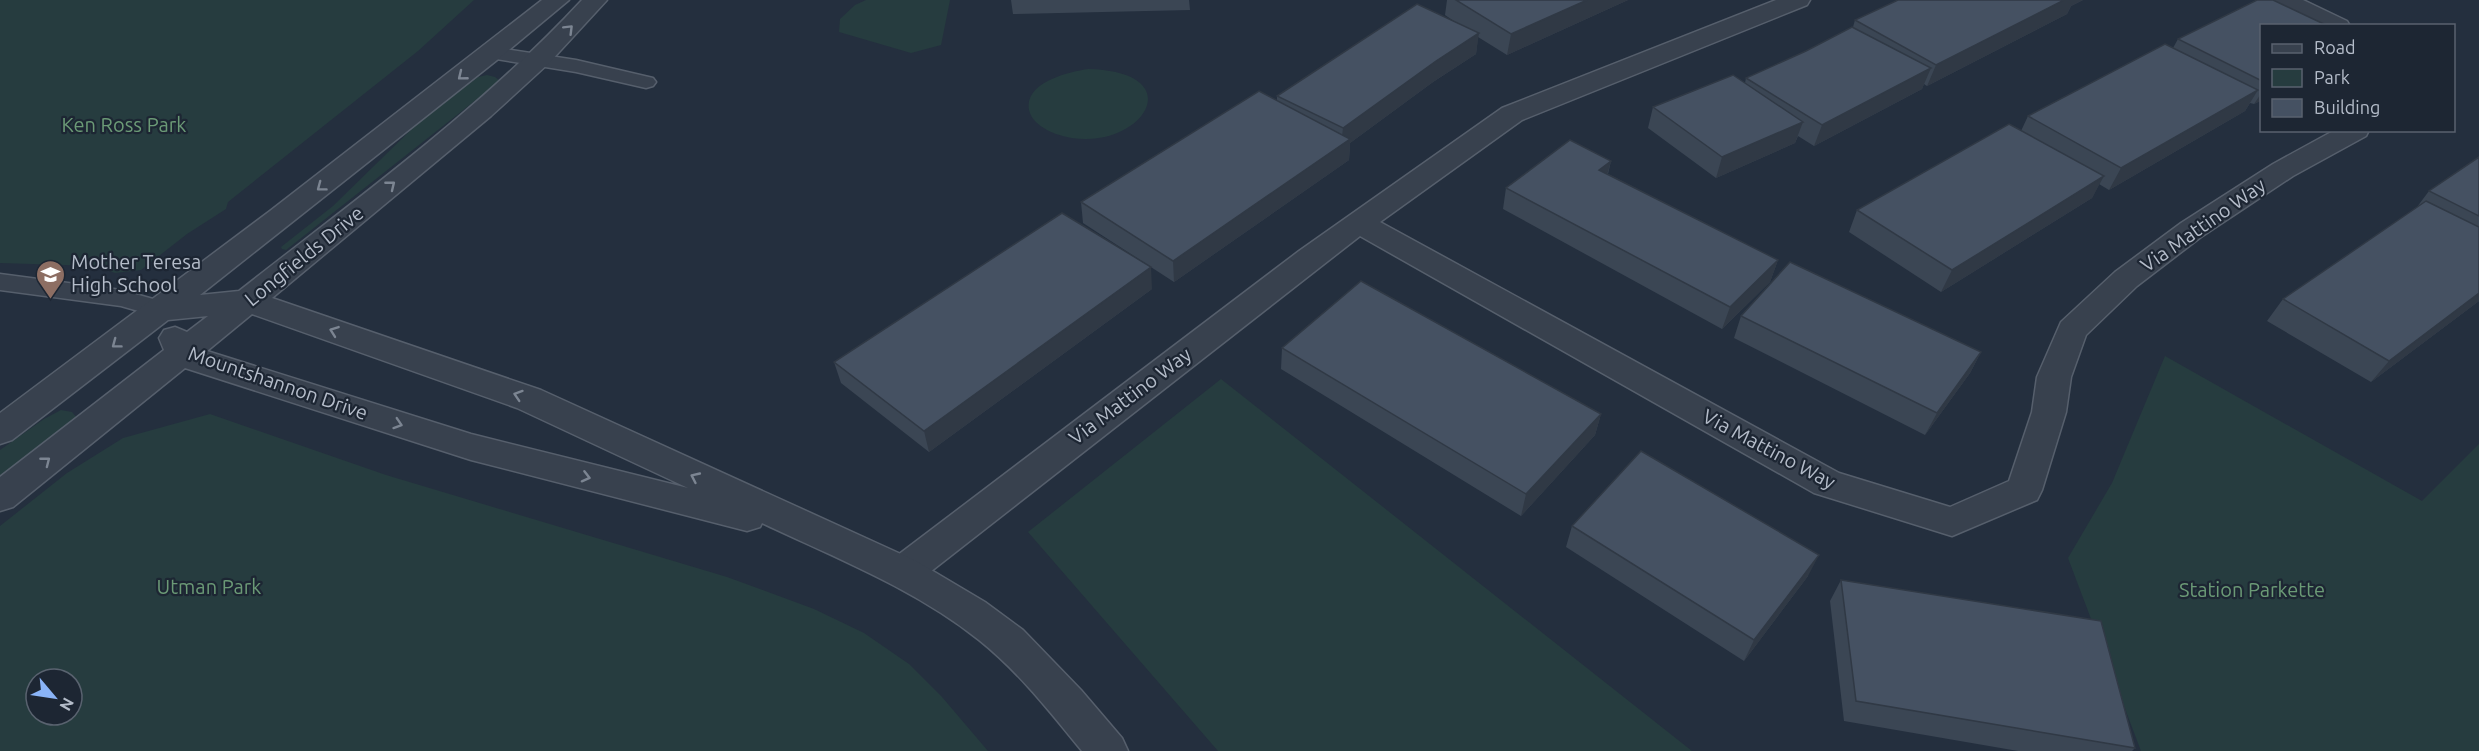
<svg xmlns="http://www.w3.org/2000/svg" width="2479" height="751" font-family="Ubuntu,sans-serif">
<style>
.green{fill:#263c3f;fill-rule:evenodd}
.lines{fill:none;stroke-linecap:round;stroke-linejoin:round}
.service-casing{stroke:#565f6c;stroke-width:3}
.minor-casing{stroke:#565f6c;stroke-width:3}
.tertiary-casing{stroke:#565f6c;stroke-width:3}
.service{fill:#38414e;fill-rule:evenodd}
.minor{fill:#38414e;fill-rule:evenodd}
.tertiary{fill:#38414e;fill-rule:evenodd}
.wall{fill:#3b4654}
.shaded-wall{fill:#303945}
.building{fill:#455162;stroke:#303945;stroke-width:1.5}
.oneway{stroke:#7c8592}
.labels{text-anchor:middle;stroke-width:4.5;stroke-linejoin:round;paint-order:stroke}
.park-label{font-size:20px;fill:#6b9a76;stroke:#1d2633}
.street-label{font-size:20px;fill:#b4bcc9;stroke:#1d2633}
.poi-label{font-size:20px;fill:#b4bcc9;stroke:#1d2633;text-anchor:start}
</style>
<rect width="100%" height="100%" fill="#242f3e"/>
<path class="green" d="M 0,0 L 474,0 L 418,51 L 228,202 L 226,209 L 187,234 L 141,270 L 115,273 L 96,266 L 0,263 Z
M 866,0 L 950,0 L 941,45 L 911,53 L 839,32 L 840,19 L 855,5 Z
M 1088,69 C 1200,72 1135,161 1056,134 C 1046,130 1032,123 1029,110 C 1024,82 1069,72 1088,69 Z
M 487,75 L 495,77 L 500,81 L 286,250 L 282,249 L 281,247 L 333,206 L 418,123 L 478,77 Z
M 2165,356 L 2422,501 L 2479,444 L 2479,751 L 2141,751 L 2068,558 L 2112,483 Z
M 1221,379 L 1692,751 L 1218,751 L 1028,532 Z
M 61,410 L 72,412 L 77,418 L 0,479 L 0,450 L 44,419 Z
M 210,414 L 386,475 L 727,577 L 814,609 L 864,633 L 909,664 L 942,697 L 988,751 L 0,751 L 0,526 L 67,473 L 123,438 ZM 36,679 L 72,679 L 72,715 L 36,715 Z"/>
<g class="lines">
<defs>
<path id="service" d="M 491,47 L 576,60 L 653,78 L 656,82 L 653,86 L 646,88 L 576,72 L 484,57 L 482,53 L 484,49 Z
M 0,274 L 121,290 L 171,304 L 174,310 L 171,316 L 163,318 L 121,306 L 0,290 Z"/>
<path id="minor" d="M 1776,0 L 1810,0 L 1807,5 L 1522,120 L 1380,222 L 1839,473 L 1950,507 L 2009,481 L 2032,412 L 2037,377 L 2061,322 L 2115,272 L 2181,223 L 2273,164 L 2335,130 L 2369,130 L 2366,136 L 2293,176 L 2201,237 L 2137,286 L 2086,335 L 2071,377 L 2066,412 L 2042,490 L 2037,500 L 1952,536 L 1814,493 L 1360,236 L 916,583 L 903,587 L 890,583 L 884,572 L 890,561 L 1299,251 L 1502,108 Z
M 2271,0 L 2303,0 L 2347,21 L 2350,26 L 2317,26 L 2274,5 Z"/>
<path id="tertiary" d="M 542,0 L 569,0 L 497,60 L 200,295 L 239,291 C 356,199 480,110 582,0 L 607,0 L 549,63 L 491,116 L 272,298 L 541,390 L 916,561 L 985,602 L 1023,630 L 1081,690 L 1122,738 L 1128,751 L 1082,751 C 1050,712 1019,672 979,640 C 915,589 836,558 762,523 L 760,527 L 747,531 L 471,460 L 185,368 L 13,507 L 0,511 L 0,477 L 164,350 L 159,338 L 164,330 L 175,327 L 187,332 L 208,316 L 168,320 L 12,440 L 0,444 L 0,413 L 270,211 ZM 252,314 L 517,408 L 688,488 L 471,434 L 207,351 Z"/>
</defs>
<use href="#service" class="service-casing"/>
<use href="#minor" class="minor-casing"/>
<use href="#tertiary" class="tertiary-casing"/>
<use href="#service" class="service"/>
<use href="#minor" class="minor"/>
<use href="#tertiary" class="tertiary"/>
</g>
<path class="wall" d="M 1011,0 L 1189,0 L 1190,10 L 1013,14 Z
M 1447,0 L 1628,0 L 1507,55 L 1478,37 L 1476,54 L 1433,82 L 1350,143 L 1349,160 L 1174,282 L 1083,223 L 1081,202 L 1277,100 L 1277,96 L 1455,22 L 1445,15 Z
M 1898,0 L 2083,0 L 2071,6 L 2067,14 L 1927,86 L 1924,84 L 1922,89 L 1814,146 L 1798,136 L 1795,143 L 1716,178 L 1648,128 L 1653,107 L 1745,83 L 1746,78 L 1806,51 L 1853,27 L 1855,20 Z
M 2262,26 L 2262,100 L 2254,104 L 2250,103 L 2245,111 L 2109,190 L 2099,184 L 2092,198 L 1941,292 L 1849,232 L 1857,210 L 2021,131 L 2028,116 L 2173,48 L 2178,39 Z
M 2479,157 L 2479,301 L 2371,382 L 2267,321 L 2283,299 L 2417,207 L 2429,191 Z
M 1611,161 L 1608,174 L 1778,260 L 1770,282 L 1722,329 L 1503,209 L 1506,188 Z
M 1152,289 L 929,452 L 841,383 L 834,362 Z
M 1741,316 L 1981,352 L 1970,373 L 1925,435 L 1734,338 Z
M 1282,348 L 1601,414 L 1595,435 L 1521,516 L 1281,369 Z
M 1572,526 L 1808,576 L 1744,661 L 1566,547 Z
M 1841,580 L 2135,748 L 2132,751 L 2018,751 L 1844,721 L 1830,601 Z"/>
<path class="shaded-wall" d="M 1587,0 L 1628,0 L 1507,55 L 1511,34 Z
M 2064,0 L 2083,0 L 2071,6 L 2067,14 L 1927,86 L 1936,65 Z
M 1479,33 L 1476,54 L 1433,82 L 1350,143 L 1349,160 L 1174,282 L 1173,261 L 1341,145 L 1343,128 L 1436,61 Z
M 1931,68 L 1922,89 L 1814,146 L 1822,125 Z
M 2258,90 L 2245,111 L 2109,190 L 2121,168 Z
M 2262,92 L 2262,100 L 2254,104 Z
M 1803,122 L 1795,143 L 1716,178 L 1722,157 Z
M 1611,161 L 1605,182 L 1599,170 Z
M 2104,176 L 2092,198 L 1941,292 L 1952,270 Z
M 1778,260 L 1770,282 L 1722,329 L 1730,307 Z
M 1151,267 L 1152,289 L 929,452 L 924,431 Z
M 2479,293 L 2479,301 L 2371,382 L 2389,361 Z
M 1981,352 L 1970,373 L 1925,435 L 1937,413 Z
M 1601,414 L 1595,435 L 1521,516 L 1526,494 Z
M 1819,555 L 1808,576 L 1744,661 L 1754,640 Z"/>
<path class="building" d="M 1456,0 L 1587,0 L 1511,34 Z
M 1898,0 L 2064,0 L 1936,65 L 1855,20 Z
M 2257,0 L 2273,0 L 2328,26 L 2262,26 L 2262,81 L 2178,39 Z
M 1417,4 L 1479,33 L 1436,61 L 1343,128 L 1277,96 Z
M 1852,27 L 1931,68 L 1822,125 L 1746,78 L 1806,51 Z
M 2165,44 L 2258,90 L 2121,168 L 2028,116 Z
M 1733,75 L 1803,122 L 1722,157 L 1653,107 Z
M 1259,91 L 1350,139 L 1173,261 L 1081,202 Z
M 2009,124 L 2104,176 L 1952,270 L 1857,210 Z
M 1570,140 L 1611,161 L 1599,170 L 1778,260 L 1730,307 L 1506,188 Z
M 2479,157 L 2479,216 L 2429,191 Z
M 2426,201 L 2479,227 L 2479,293 L 2389,361 L 2283,299 Z
M 1062,213 L 1151,267 L 924,431 L 834,362 Z
M 1790,262 L 1981,352 L 1937,413 L 1741,316 Z
M 1361,281 L 1601,414 L 1526,494 L 1282,348 Z
M 1641,451 L 1819,555 L 1754,640 L 1572,526 Z
M 1841,580 L 2101,621 L 2135,748 L 1856,701 Z"/>
<defs><path id="oneway-chevron" d="M-2-3.5L2.5 0L-2 3.5" fill="none" stroke-width="1.6" stroke-linecap="round" stroke-linejoin="round" transform="scale(1.5)"/></defs>
<g class="oneway">
<use href="#oneway-chevron" transform="translate(569 29) rotate(-45)"/>
<use href="#oneway-chevron" transform="translate(462 76) rotate(141)"/>
<use href="#oneway-chevron" transform="translate(391 185) rotate(-39)"/>
<use href="#oneway-chevron" transform="translate(321 187) rotate(143)"/>
<use href="#oneway-chevron" transform="translate(334 331) rotate(-160)"/>
<use href="#oneway-chevron" transform="translate(116 344) rotate(143)"/>
<use href="#oneway-chevron" transform="translate(518 395) rotate(-162)"/>
<use href="#oneway-chevron" transform="translate(398 424) rotate(18)"/>
<use href="#oneway-chevron" transform="translate(46 461) rotate(-38)"/>
<use href="#oneway-chevron" transform="translate(586 477) rotate(14)"/>
<use href="#oneway-chevron" transform="translate(695 477) rotate(-155)"/>
</g>
<defs>
<symbol id="school-pin" viewBox="-11 -11 22 30"><path d="M0 17L-7.5 6A9.5 9.5 0 1 1 7.5 6Z" fill="#8d6e63" stroke="#1d2633"/><path d="M0-5L7-2L0 1L-7-2ZM-4 1L0 2.5L4 1V4Q0 6-4 4Z" fill="#fff"/></symbol>
</defs>
<g fill-rule="evenodd">
<use href="#school-pin" x="34" y="258" width="33" height="45"/>
</g>
<g class="labels">
<g class="park-label">
<text x="124" y="132">Ken Ross Park</text>
<text x="209" y="594">Utman Park</text>
<text x="2252" y="597">Station Parkette</text>
</g>
<g class="street-label">
<text transform="translate(2203 225) rotate(-35)" y="7">Via Mattino Way</text>
<text transform="translate(304 256) rotate(-39)" y="7">Longfields Drive</text>
<text transform="translate(278 383) rotate(19)" y="7">Mountshannon Drive</text>
<text transform="translate(1130 396) rotate(-37)" y="7">Via Mattino Way</text>
<text transform="translate(1769 449) rotate(28)" y="7">Via Mattino Way</text>
</g>
<g class="poi-label">
<text x="71" y="269">Mother Teresa<tspan x="71" dy="23">High School</tspan></text>
</g>
</g>
<rect x="2260" y="24" width="195" height="108" fill="#1d2633" stroke="#59626f" stroke-width="1.5"/>
<rect x="2272" y="44" width="30" height="9" fill="#38414e" stroke="#59626f" stroke-width="1.5"/>
<text x="2314" y="54" font-size="18" fill="#b4bcc9">Road</text>
<rect x="2272" y="69" width="30" height="18" fill="#263c3f" stroke="#59626f" stroke-width="1.5"/>
<text x="2314" y="84" font-size="18" fill="#b4bcc9">Park</text>
<rect x="2272" y="99" width="30" height="18" fill="#455162" stroke="#59626f" stroke-width="1.5"/>
<text x="2314" y="114" font-size="18" fill="#b4bcc9">Building</text>
<g transform="translate(54 697) rotate(119)"><circle r="28" fill="#1d2633" stroke="#59626f" stroke-width="1.5"/>
<path d="M0-4.5L10 22L0 15L-10 22Z" fill="#8ab4f8"/>
<text y="-9" font-size="16" font-weight="bold" text-anchor="middle" fill="#b4bcc9">N</text>
</g>
</svg>
